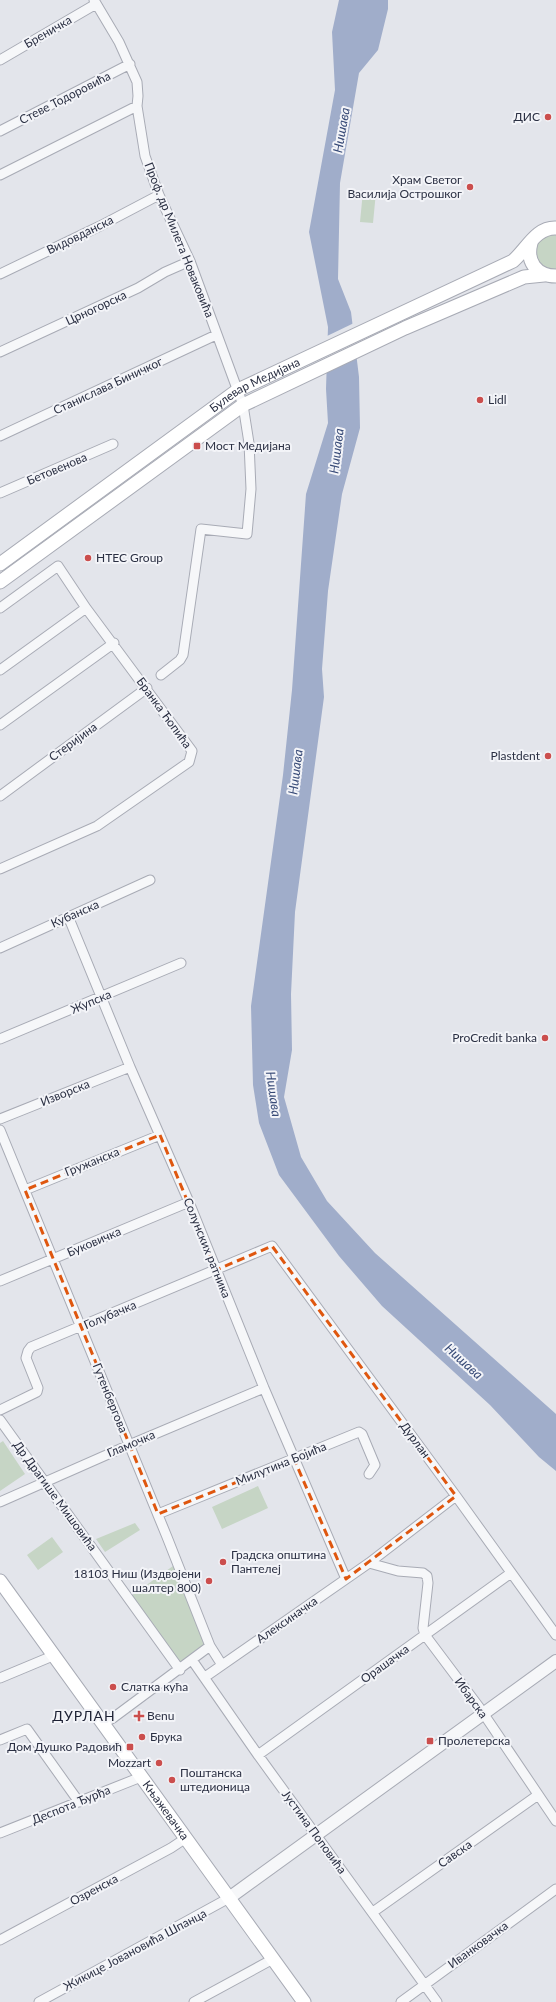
<svg xmlns="http://www.w3.org/2000/svg" width="556" height="2002" font-family="Lato,sans-serif">
<style>
.green{fill:#c6d5c5}
.water{fill:#a0adca}
.pier{fill:#e3e5eb}
.lines{fill:none;stroke-linecap:round;stroke-linejoin:round}
.minor-casing{stroke:#a8abb5;stroke-width:11}
.tertiary-casing{stroke:#a8abb5;stroke-width:14}
.secondary-casing{stroke:#a8abb5;stroke-width:15}
.minor{stroke:#f6f7f9;stroke-width:9}
.tertiary{stroke:#f6f7f9;stroke-width:12}
.secondary{stroke:#fff;stroke-width:13}
.marked{fill:none;stroke:#df570f;stroke-width:3;stroke-dasharray:8 5;stroke-linejoin:round}
.poi-dot{fill:#cb4e4d;stroke:#f3f4f8;stroke-width:1.5}
.labels{text-anchor:middle;stroke-width:4;stroke-linejoin:round;paint-order:stroke}
.street-label{font-size:12px;fill:#2b3043;stroke:#f3f4f8}
.poi-label{font-size:12px;fill:#2b3043;stroke:#f3f4f8;text-anchor:start}
.water-label{font-size:13px;font-style:italic;fill:#364976;stroke:#f3f4f8}
.quarter-label{font-size:14px;letter-spacing:1px;fill:#1d2134;stroke:#f3f4f8}
</style>
<rect width="100%" height="100%" fill="#e3e5eb"/>
<path class="green" d="M 363,191 L 376,192 L 373,223 L 360,222 Z
M 550,234 L 556,234 L 556,269 C 542,271 528,254 539,241 C 542,238 547,236 550,234 Z
M 3,1441 L 25,1474 L 0,1491 L 0,1443 Z
M 258,1486 L 268,1508 L 222,1529 L 212,1507 Z
M 135,1523 L 140,1530 L 105,1552 L 96,1539 Z
M 52,1537 L 63,1552 L 38,1570 L 27,1555 Z
M 173,1566 L 206,1646 L 179,1664 L 131,1596 Z"/>
<path class="water" d="M 339,0 L 388,0 L 388,9 L 378,50 L 359,73 L 340,183 L 338,279 L 351,312 L 359,377 L 360,428 L 342,494 L 328,591 L 322,669 L 324,697 L 295,912 L 291,994 L 292,1050 L 284,1097 L 301,1157 L 327,1201 L 375,1253 L 556,1414 L 556,1471 L 539,1457 L 490,1405 L 382,1306 L 339,1256 L 279,1175 L 259,1123 L 253,1085 L 251,1006 L 283,775 L 292,690 L 306,494 L 328,423 L 326,389 L 328,327 L 309,232 L 335,90 L 332,32 Z"/>
<path class="pier" d="M 354,323 L 358,356 L 324,372 L 325,337 Z"/>
<g class="lines">
<defs>
<path id="minor" d="M 94,0 L 119,42 L 137,82 L 138,96 L 137,106 L 145,156 L 159,195 L 190,261 L 243,405 L 249,443 L 251,489 L 247,534 L 201,529 L 183,655 L 180,660 L 161,675
M 0,60 L 96,4
M 0,131 L 130,64
M 0,175 L 137,106
M 0,274 L 100,226 L 159,195
M 0,352 L 138,288 L 165,272 L 190,261
M 0,436 L 216,335
M 0,493 L 113,444
M 0,608 L 58,566 L 86,608 L 192,751 L 189,762 L 97,826 L 0,869
M 0,670 L 86,608
M 0,725 L 114,643
M 0,796 L 147,688
M 68,916 L 130,1067 L 189,1202 L 264,1388 L 346,1579
M 0,948 L 150,880
M 0,1039 L 181,963
M 0,1119 L 130,1067
M 0,1130 L 167,1537 L 210,1646 L 222,1665
M 25,1190 L 160,1135
M 0,1281 L 189,1202
M 0,1410 L 37,1392 L 38,1388 L 26,1358 L 28,1351 L 31,1347 L 272,1246 L 456,1496 L 556,1635
M 0,1420 L 180,1670
M 0,1502 L 129,1445 L 264,1388
M 158,1514 L 359,1432 L 362,1434 L 375,1465 L 369,1474
M 369,1563 L 398,1571 L 423,1573 L 427,1576 L 428,1583 L 423,1628 L 425,1635 L 479,1707 L 556,1821
M 192,1660 L 258,1755 L 437,2002
M 205,1677 L 369,1563 L 456,1496
M 0,1678 L 55,1655
M 103,1723 L 113,1718 L 210,1646
M 0,1740 L 27,1729 L 79,1802
M 258,1755 L 511,1573
M 0,1833 L 141,1777
M 373,1912 L 538,1795
M 0,1940 L 171,1848 L 186,1838
M 39,2002 L 229,1898
M 194,2002 L 273,1959
M 401,2002 L 556,1889"/>
<path id="tertiary" d="M 229,1898 L 556,1661"/>
<g id="secondary">
<path d="M 531,243 C 526,261 536,276 556,276"/>
<path id="s1" d="M 0,564 L 238,390 L 513,261 C 527,249 536,227 556,228"/>
<path d="M 0,582 L 243,405 L 405,328 L 524,277 L 544,275"/>
<path id="s2" d="M 0,1581 L 304,2002"/>
</g>
</defs>
<use href="#minor" class="minor-casing"/>
<use href="#tertiary" class="tertiary-casing"/>
<use href="#secondary" class="secondary-casing"/>
<use href="#minor" class="minor"/>
<use href="#tertiary" class="tertiary"/>
<use href="#secondary" class="secondary"/>
</g>
<path class="marked" d="M 160,1135 L 216,1270 L 272,1246 L 456,1496 L 346,1579 L 294,1459 L 158,1514 L 25,1190 Z"/>
<g class="poi-dot">
<circle cx="548" cy="117" r="4"/>
<circle cx="470" cy="187" r="4"/>
<circle cx="480" cy="400" r="4"/>
<rect x="193" y="442" width="8" height="8" rx="2"/>
<circle cx="88" cy="558" r="4"/>
<circle cx="548" cy="756" r="4"/>
<circle cx="545" cy="1038" r="4"/>
<circle cx="223" cy="1562" r="4"/>
<circle cx="209" cy="1581" r="4"/>
<circle cx="113" cy="1687" r="4"/>
<path d="M137 1710h4v4h4v4h-4v4h-4v-4h-4v-4h4z"/>
<circle cx="142" cy="1737" r="4"/>
<rect x="426" y="1737" width="8" height="8" rx="2"/>
<rect x="126" y="1743" width="8" height="8" rx="2"/>
<circle cx="159" cy="1763" r="4"/>
<circle cx="172" cy="1780" r="4"/>
</g>
<g class="labels">
<g class="street-label">
<text transform="translate(48 32) rotate(-30)" y="4">Бреничка</text>
<text transform="translate(65 98) rotate(-27)" y="4">Стеве Тодоровића</text>
<text transform="translate(80 235) rotate(-26)" y="4">Видовданска</text>
<text transform="translate(179 240) rotate(68)" y="4">Проф. др Милета Новаковића</text>
<text transform="translate(96 308) rotate(-25)" y="4">Црногорска</text>
<text transform="translate(108 386) rotate(-25)" y="4">Станислава Биничког</text>
<text dy="4" stroke="none"><textPath href="#s1" startOffset="312">Булевар Медијана</textPath></text>
<text transform="translate(57 469) rotate(-23)" y="4">Бетовенова</text>
<text transform="translate(164 713) rotate(54)" y="4">Бранка Ћопића</text>
<text transform="translate(73 742) rotate(-36)" y="4">Стеријина</text>
<text transform="translate(75 914) rotate(-24)" y="4">Кубанска</text>
<text transform="translate(91 1002) rotate(-23)" y="4">Жупска</text>
<text transform="translate(65 1093) rotate(-22)" y="4">Изворска</text>
<text transform="translate(92 1162) rotate(-22)" y="4">Гружанска</text>
<text transform="translate(94 1242) rotate(-23)" y="4">Буковичка</text>
<text transform="translate(207 1248) rotate(68)" y="4">Солунских ратника</text>
<text transform="translate(110 1315) rotate(-23)" y="4">Голубачка</text>
<text transform="translate(110 1398) rotate(68)" y="4">Гутенбергова</text>
<text transform="translate(415 1440) rotate(54)" y="4">Дурлан</text>
<text transform="translate(131 1444) rotate(-23)" y="4">Гламочка</text>
<text transform="translate(281 1464) rotate(-22)" y="4">Милутина Бојића</text>
<text transform="translate(55 1496) rotate(54)" y="4">Др Драгише Мишовића</text>
<text transform="translate(287 1620) rotate(-35)" y="4">Алексиначка</text>
<text transform="translate(385 1664) rotate(-36)" y="4">Орашачка</text>
<text transform="translate(471 1698) rotate(54)" y="4">Ибарска</text>
<text transform="translate(71 1805) rotate(-22)" y="4">Деспота Ђурђа</text>
<text dy="4" stroke="none"><textPath href="#s2" startOffset="283">Књажевачка</textPath></text>
<text transform="translate(314 1832) rotate(54)" y="4">Јустина Поповића</text>
<text transform="translate(455 1854) rotate(-35)" y="4">Савска</text>
<text transform="translate(94 1890) rotate(-28)" y="4">Озренска</text>
<text transform="translate(478 1945) rotate(-36)" y="4">Иванковачка</text>
<text transform="translate(135 1950) rotate(-28)" y="4">Жикице Јовановића Шпанца</text>
</g>
<g class="poi-label">
<text x="540" y="121" text-anchor="end">ДИС</text>
<text x="462" y="184" text-anchor="end">Храм Светог<tspan x="462" dy="14">Василија Острошког</tspan></text>
<text x="488" y="404">Lidl</text>
<text x="205" y="450">Мост Медијана</text>
<text x="96" y="562">HTEC Group</text>
<text x="540" y="760" text-anchor="end">Plastdent</text>
<text x="537" y="1042" text-anchor="end">ProCredit banka</text>
<text x="231" y="1559">Градска општина<tspan x="231" dy="14">Пантелеј</tspan></text>
<text x="201" y="1578" text-anchor="end">18103 Ниш (Издвојени<tspan x="201" dy="14">шалтер 800)</tspan></text>
<text x="121" y="1691">Слатка кућа</text>
<text x="147" y="1720">Benu</text>
<text x="150" y="1741">Брука</text>
<text x="438" y="1745">Пролетерска</text>
<text x="122" y="1751" text-anchor="end">Дом Душко Радовић</text>
<text x="151" y="1767" text-anchor="end">Mozzart</text>
<text x="180" y="1777">Поштанска<tspan x="180" dy="14">штедионица</tspan></text>
</g>
<g class="water-label">
<text transform="translate(341 130) rotate(-80)" y="5">Нишава</text>
<text transform="translate(336 451) rotate(-83)" y="5">Нишава</text>
<text transform="translate(295 772) rotate(-83)" y="5">Нишава</text>
<text transform="translate(274 1094) rotate(82)" y="5">Нишава</text>
<text transform="translate(464 1361) rotate(42)" y="5">Нишава</text>
</g>
<g class="quarter-label">
<text x="84" y="1721">ДУРЛАН</text>
</g>
</g>
</svg>
